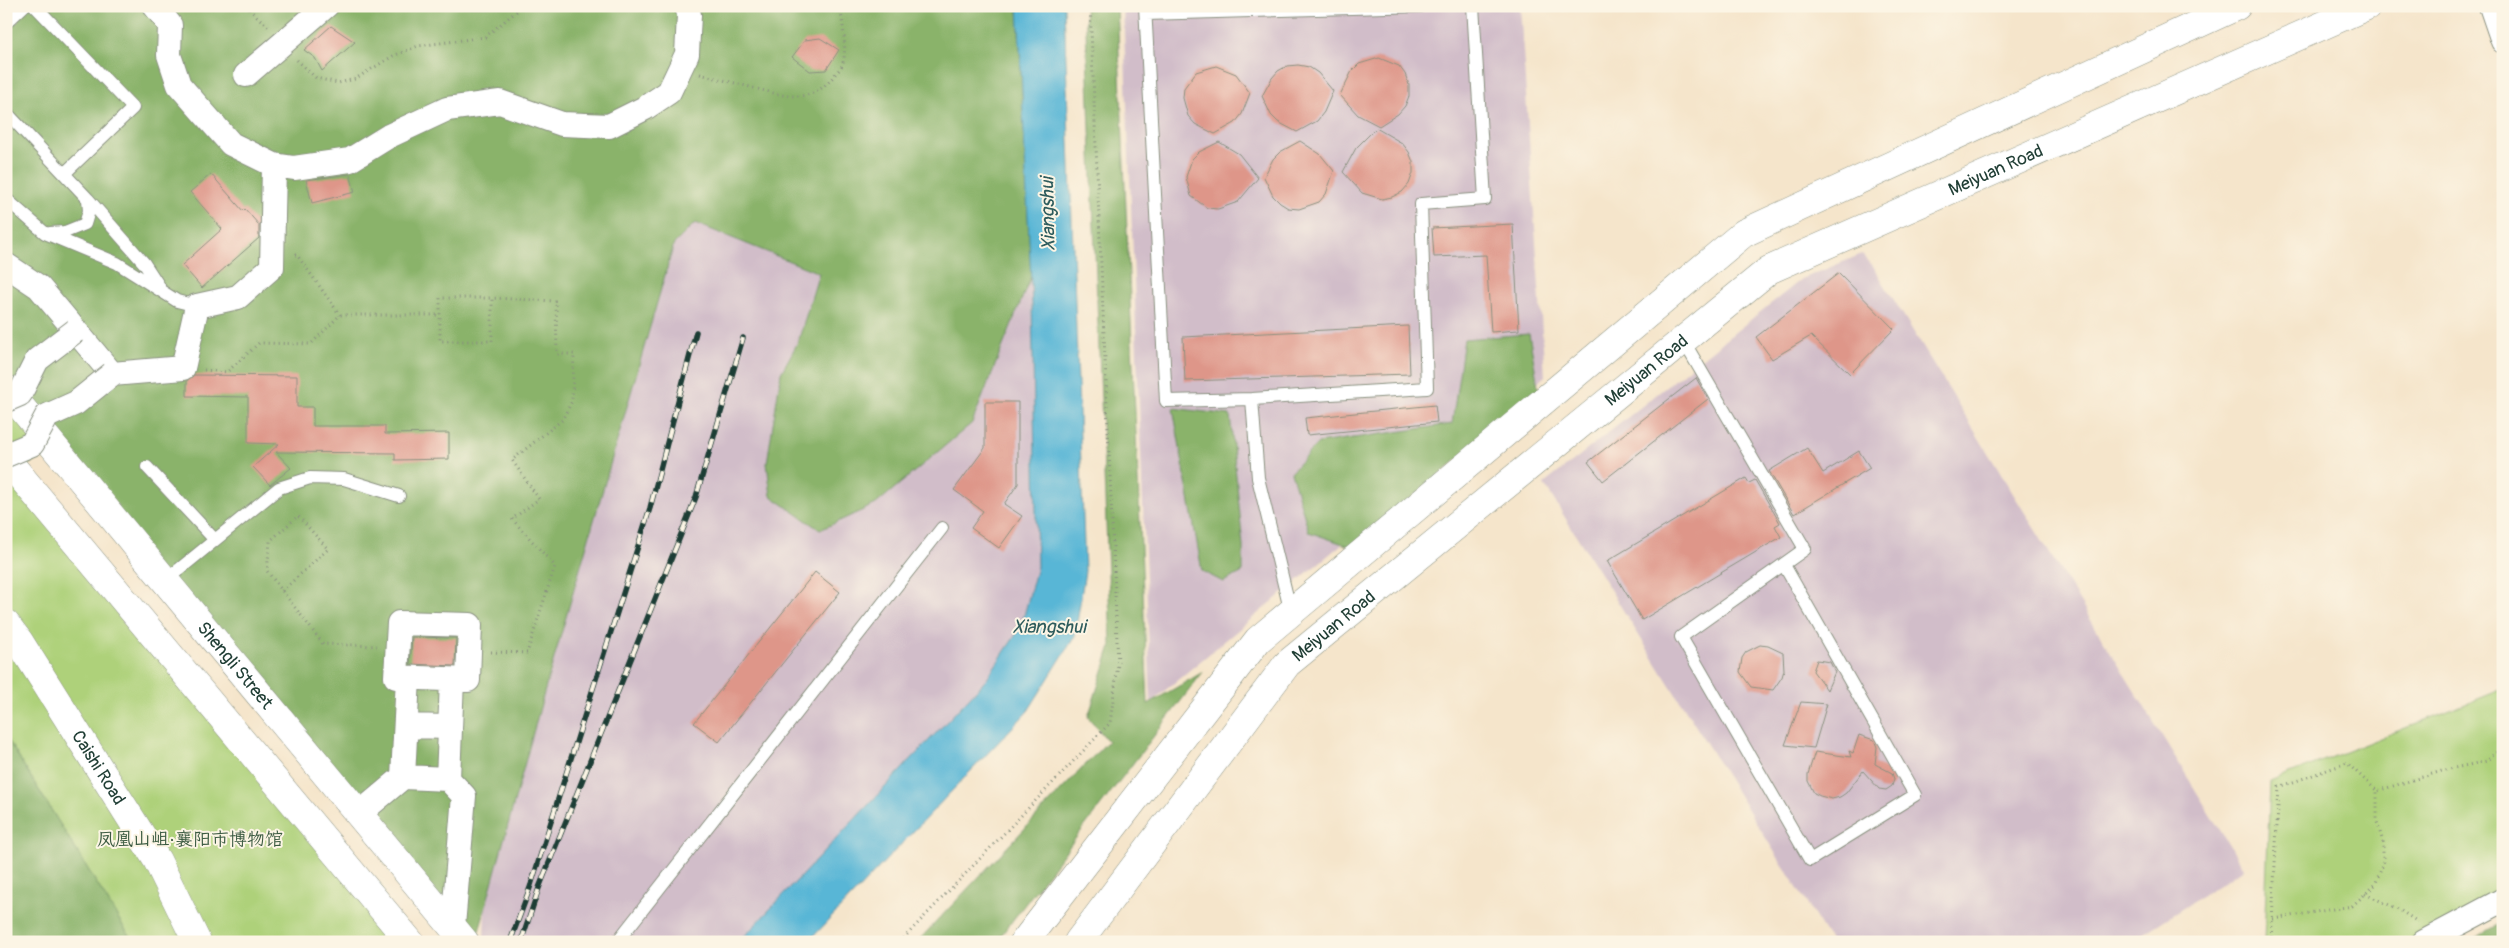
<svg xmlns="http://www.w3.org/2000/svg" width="2509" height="948" font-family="Pangolin,'LXGW WenKai TC',sans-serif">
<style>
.industrial{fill:#d1bdc9}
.green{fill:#aed17a;stroke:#668757}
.forest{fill:#8ab36a;stroke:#54784f}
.water{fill:#58b6d6;stroke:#3c7a85}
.building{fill:#de9689}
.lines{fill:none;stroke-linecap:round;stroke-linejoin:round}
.lane-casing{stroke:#8a9180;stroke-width:14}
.street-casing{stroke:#8a9180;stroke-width:26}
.secondary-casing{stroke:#8a9180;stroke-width:29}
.highway-casing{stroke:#8a9180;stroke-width:29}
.path{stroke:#8a9180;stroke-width:3;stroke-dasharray:1 4;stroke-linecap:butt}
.lane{stroke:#fff;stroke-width:12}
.street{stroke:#fff;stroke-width:24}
.secondary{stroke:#fff;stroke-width:28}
.highway{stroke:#fff;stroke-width:28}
.rail-casing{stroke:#1f3d34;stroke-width:5.5}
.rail{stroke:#fcf5e5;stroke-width:4;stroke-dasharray:11;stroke-linecap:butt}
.street-bridge-casing{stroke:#8a9180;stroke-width:26;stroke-linecap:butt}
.street-bridge{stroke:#fff;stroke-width:24}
.labels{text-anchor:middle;stroke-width:4;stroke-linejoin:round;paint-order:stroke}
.street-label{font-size:18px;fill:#1f3d34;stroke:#fcf5e5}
.park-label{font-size:18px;fill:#3c5b42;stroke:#fcf5e5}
.water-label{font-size:19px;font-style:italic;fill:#2d5b5c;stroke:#fcf5e5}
</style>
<rect width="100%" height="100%" fill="#fcf5e5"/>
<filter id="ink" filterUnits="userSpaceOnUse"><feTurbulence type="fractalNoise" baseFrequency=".02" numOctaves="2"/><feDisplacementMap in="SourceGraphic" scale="10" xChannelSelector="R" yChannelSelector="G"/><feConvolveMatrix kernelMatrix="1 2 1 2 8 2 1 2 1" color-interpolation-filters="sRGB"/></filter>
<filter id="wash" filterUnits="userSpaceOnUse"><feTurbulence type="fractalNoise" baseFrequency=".0096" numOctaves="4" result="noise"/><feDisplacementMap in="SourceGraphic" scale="20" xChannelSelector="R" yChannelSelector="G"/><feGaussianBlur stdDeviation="1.12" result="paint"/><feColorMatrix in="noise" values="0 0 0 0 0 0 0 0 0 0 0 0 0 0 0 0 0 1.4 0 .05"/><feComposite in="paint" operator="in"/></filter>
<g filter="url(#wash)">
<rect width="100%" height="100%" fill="#f5e5cb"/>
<path class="industrial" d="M 1123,6 L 1520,6 L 1545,376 L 1151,702 Z
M 695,223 L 819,273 L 798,342 L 781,373 L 972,423 L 1031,276 L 1037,567 L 1021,627 L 985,681 L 739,942 L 484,942 L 485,906 L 544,693 L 674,244 Z
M 1862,254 L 1873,266 L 2244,869 L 2130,942 L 1831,942 L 1544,484 L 1802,279 Z"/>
<path class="green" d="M 6,364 L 90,414 L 19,473 L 410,942 L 133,942 L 6,737 Z
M 2503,689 L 2503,900 L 2424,942 L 2264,942 L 2270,782 Z"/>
<path class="forest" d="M 6,6 L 1018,6 L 1031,276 L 972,423 L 876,504 L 820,530 L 771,496 L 767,463 L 781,373 L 798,342 L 819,273 L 695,223 L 674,244 L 544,693 L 476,942 L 6,389 Z
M 1085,6 L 1117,6 L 1148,704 L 1203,672 L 996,942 L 917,942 L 1108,741 L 1088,717 L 1111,646 Z
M 1529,334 L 1539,392 L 1352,547 L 1309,532 L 1291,472 L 1318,443 L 1452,424 L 1464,339 Z
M 1173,408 L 1230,415 L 1243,546 L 1243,572 L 1223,582 L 1202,571 Z
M 6,737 L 133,942 L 6,942 Z
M 2503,922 L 2503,942 L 2468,942 Z"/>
<path class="water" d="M 1018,6 L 1064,6 L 1085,571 L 1075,636 L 1028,711 L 808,942 L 739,942 L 985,681 L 1021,627 L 1037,567 L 1032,304 Z"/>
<g id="blocks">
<path class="building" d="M 331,26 L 355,42 L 322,71 L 315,58 L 304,50 Z
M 820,38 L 839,50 L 826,70 L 810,71 L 792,57 L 805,40 Z
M 1379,58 L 1399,66 L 1405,74 L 1409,85 L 1409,96 L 1405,106 L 1398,114 L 1379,126 L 1358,115 L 1340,95 L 1352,71 L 1359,64 Z
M 1298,65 L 1309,67 L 1318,73 L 1333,91 L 1324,112 L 1317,121 L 1297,132 L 1278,122 L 1271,115 L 1262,96 L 1272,78 L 1278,71 L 1287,66 Z
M 1216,66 L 1236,74 L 1250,93 L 1242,114 L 1235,123 L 1215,134 L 1195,124 L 1188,116 L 1183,98 L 1184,88 L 1196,72 Z
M 1376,128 L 1402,143 L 1409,152 L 1413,162 L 1413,173 L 1409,184 L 1402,192 L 1392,197 L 1382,199 L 1362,193 L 1343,172 L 1356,148 Z
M 1300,141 L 1320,154 L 1334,171 L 1326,194 L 1319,202 L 1299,209 L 1288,208 L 1280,203 L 1273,196 L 1264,177 L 1273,159 L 1280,152 Z
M 1219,142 L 1239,154 L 1258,178 L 1238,202 L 1218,209 L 1207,208 L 1191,196 L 1186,177 L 1192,159 L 1199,152 Z
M 211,174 L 243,211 L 245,209 L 259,225 L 259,238 L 202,288 L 182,265 L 222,229 L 190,192 Z
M 350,174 L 355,192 L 312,203 L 306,180 Z
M 1513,224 L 1519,330 L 1491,332 L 1486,255 L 1434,257 L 1432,228 Z
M 1839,273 L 1894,329 L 1850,374 L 1811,336 L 1772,359 L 1756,337 Z
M 1408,326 L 1410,374 L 1185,381 L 1183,337 Z
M 194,375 L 297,376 L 297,407 L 313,407 L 313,426 L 385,426 L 385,434 L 449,433 L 449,459 L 395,460 L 395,453 L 276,452 L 291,468 L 270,485 L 253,467 L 279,444 L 248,443 L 248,397 L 187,396 L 187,380 Z
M 1696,378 L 1708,399 L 1603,481 L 1588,462 Z
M 985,402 L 1018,402 L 1018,484 L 1004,504 L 1022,516 L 999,548 L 971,528 L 983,511 L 954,490 L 985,448 Z
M 1435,405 L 1437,422 L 1307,435 L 1305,418 Z
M 1807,448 L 1823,473 L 1859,451 L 1870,468 L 1794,514 L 1769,471 Z
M 1746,478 L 1749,483 L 1755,480 L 1780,523 L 1775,526 L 1781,537 L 1642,620 L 1607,561 Z
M 815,572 L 840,592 L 719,742 L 694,723 Z
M 412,637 L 456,638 L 455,666 L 410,664 Z
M 1760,645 L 1768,646 L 1783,653 L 1784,670 L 1782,677 L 1773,690 L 1751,687 L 1740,672 L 1742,658 L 1746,652 Z
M 1817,660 L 1830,662 L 1835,672 L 1827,690 L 1813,671 Z
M 1801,702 L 1827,704 L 1814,748 L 1785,745 Z
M 1859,735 L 1874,740 L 1877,747 L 1875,764 L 1892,773 L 1894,779 L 1892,786 L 1886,790 L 1879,789 L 1863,771 L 1846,793 L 1840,797 L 1832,799 L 1820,796 L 1814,793 L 1808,781 L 1808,774 L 1815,752 L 1851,757 L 1849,751 L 1853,753 Z"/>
</g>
</g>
<g filter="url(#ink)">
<use href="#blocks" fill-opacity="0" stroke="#8a9180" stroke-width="1"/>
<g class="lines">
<defs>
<path id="lane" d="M 35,6 L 133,108 L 65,173
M 1145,6 L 1166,401 L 1252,399 L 1427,388 L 1421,204 L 1485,199 L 1473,6
M 1146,14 L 1421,6
M 6,23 L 24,6
M 6,112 L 88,199 L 89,211 L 85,224 L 65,232 L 50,233
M 6,199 L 45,233 L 117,263 L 177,301 L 197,306
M 88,199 L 144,263 L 159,286
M 1683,340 L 1805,549 L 1681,637 L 1810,860 L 1915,795 L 1784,565
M 1252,399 L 1258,478 L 1291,613
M 147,467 L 215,540
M 166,580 L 279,488 L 310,478 L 344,479 L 399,496
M 617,942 L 942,528"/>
<path id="street" d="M 155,6 L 170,25 L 169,55 L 179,85 L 231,144 L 274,165 L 294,168 L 350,160 L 389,136 L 447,109 L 500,102 L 562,124 L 609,126 L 645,108 L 669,92 L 687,54 L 689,15 L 687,6
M 2491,6 L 2503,41
M 246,75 L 326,6
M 6,265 L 39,287 L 112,374 L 183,368 L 197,306 L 238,297 L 272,267 L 274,165
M 399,623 L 470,625 L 468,680 L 396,677 Z
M 406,726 L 450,727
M 403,777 L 408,678
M 448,779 L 452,680
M 360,813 L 403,777 L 448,779 L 464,796 L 453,926
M 2424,942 L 2503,900"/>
<g id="secondary">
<path id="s1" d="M 6,624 L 19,641 L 157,860 L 197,942"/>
<path d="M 1024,942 L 1258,640 L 1744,233 L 2237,6"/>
<path id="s2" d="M 1078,942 L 1287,664 L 1769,270 L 2367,6"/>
</g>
<g id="highway">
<path id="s3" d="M 6,389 L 465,942"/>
<path d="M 6,459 L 410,942"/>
</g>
</defs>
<use href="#lane" class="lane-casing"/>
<use href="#street" class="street-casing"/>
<use href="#secondary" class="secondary-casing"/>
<use href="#highway" class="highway-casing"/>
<path class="path" d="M 245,6 L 269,27
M 297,60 L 316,78 L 338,83 L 355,79 L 393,56 L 418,46 L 485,37 L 523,6
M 700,74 L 777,94 C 800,99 818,96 833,77 C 835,74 841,69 842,65 C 848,52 842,20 840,6
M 295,255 L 297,255 L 340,315
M 204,370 L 227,372 L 259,343 L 311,344 L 340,315 L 440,315 L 440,298 L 492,298 L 492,341 L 440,341 L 440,315
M 282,591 L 328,549 L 298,516 L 270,541 L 267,571 L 323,644 L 377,646
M 491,652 L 527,653 L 555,566 L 512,519 L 539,499 L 512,460 L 562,420 L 572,401 L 574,354 L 557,354 L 556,301 L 492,298
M 2365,894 L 2398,909 L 2418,922
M 2273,919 L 2352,906 L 2375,885 L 2383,864 L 2383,842 L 2377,822 L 2377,791
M 900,942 L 1110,723 L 1118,664 L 1090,6
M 2271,942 L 2279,787 L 2347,763 L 2377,791 L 2445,770 L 2487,761 L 2503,745"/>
<use href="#lane" class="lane"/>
<use href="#street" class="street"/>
<use href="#secondary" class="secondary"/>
<use href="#highway" class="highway"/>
<defs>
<path id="rail" d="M 510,942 L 531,885 L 650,508 L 696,332
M 521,942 L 539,888 L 696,497 L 743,338"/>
</defs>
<use href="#rail" class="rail-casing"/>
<use href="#rail" class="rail"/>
<defs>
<path id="street-bridge" d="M 6,400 L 20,394 L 37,360 L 75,331
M 6,455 L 32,444 L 47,416 L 76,403 L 112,374"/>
</defs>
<use href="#street-bridge" class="street-bridge-casing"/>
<use href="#street-bridge" class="street-bridge"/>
</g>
</g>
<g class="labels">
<g class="street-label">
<text dy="6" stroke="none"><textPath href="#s2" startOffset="1218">Meiyuan Road</textPath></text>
<text dy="6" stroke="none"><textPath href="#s2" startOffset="812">Meiyuan Road</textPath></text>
<text dy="6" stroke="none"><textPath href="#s2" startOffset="408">Meiyuan Road</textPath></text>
<text dy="6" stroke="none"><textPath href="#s3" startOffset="359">Shengli Street</textPath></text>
<text dy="6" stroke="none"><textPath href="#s1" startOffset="171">Caishi Road</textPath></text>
</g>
<g class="park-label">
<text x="190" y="845">凤凰山岨·襄阳市博物馆</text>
</g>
<g class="water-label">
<text transform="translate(1047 214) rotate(-91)" y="7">Xiangshui</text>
<text x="1049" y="633">Xiangshui</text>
</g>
</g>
<rect width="2509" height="948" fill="none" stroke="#fcf5e5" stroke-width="25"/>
</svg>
